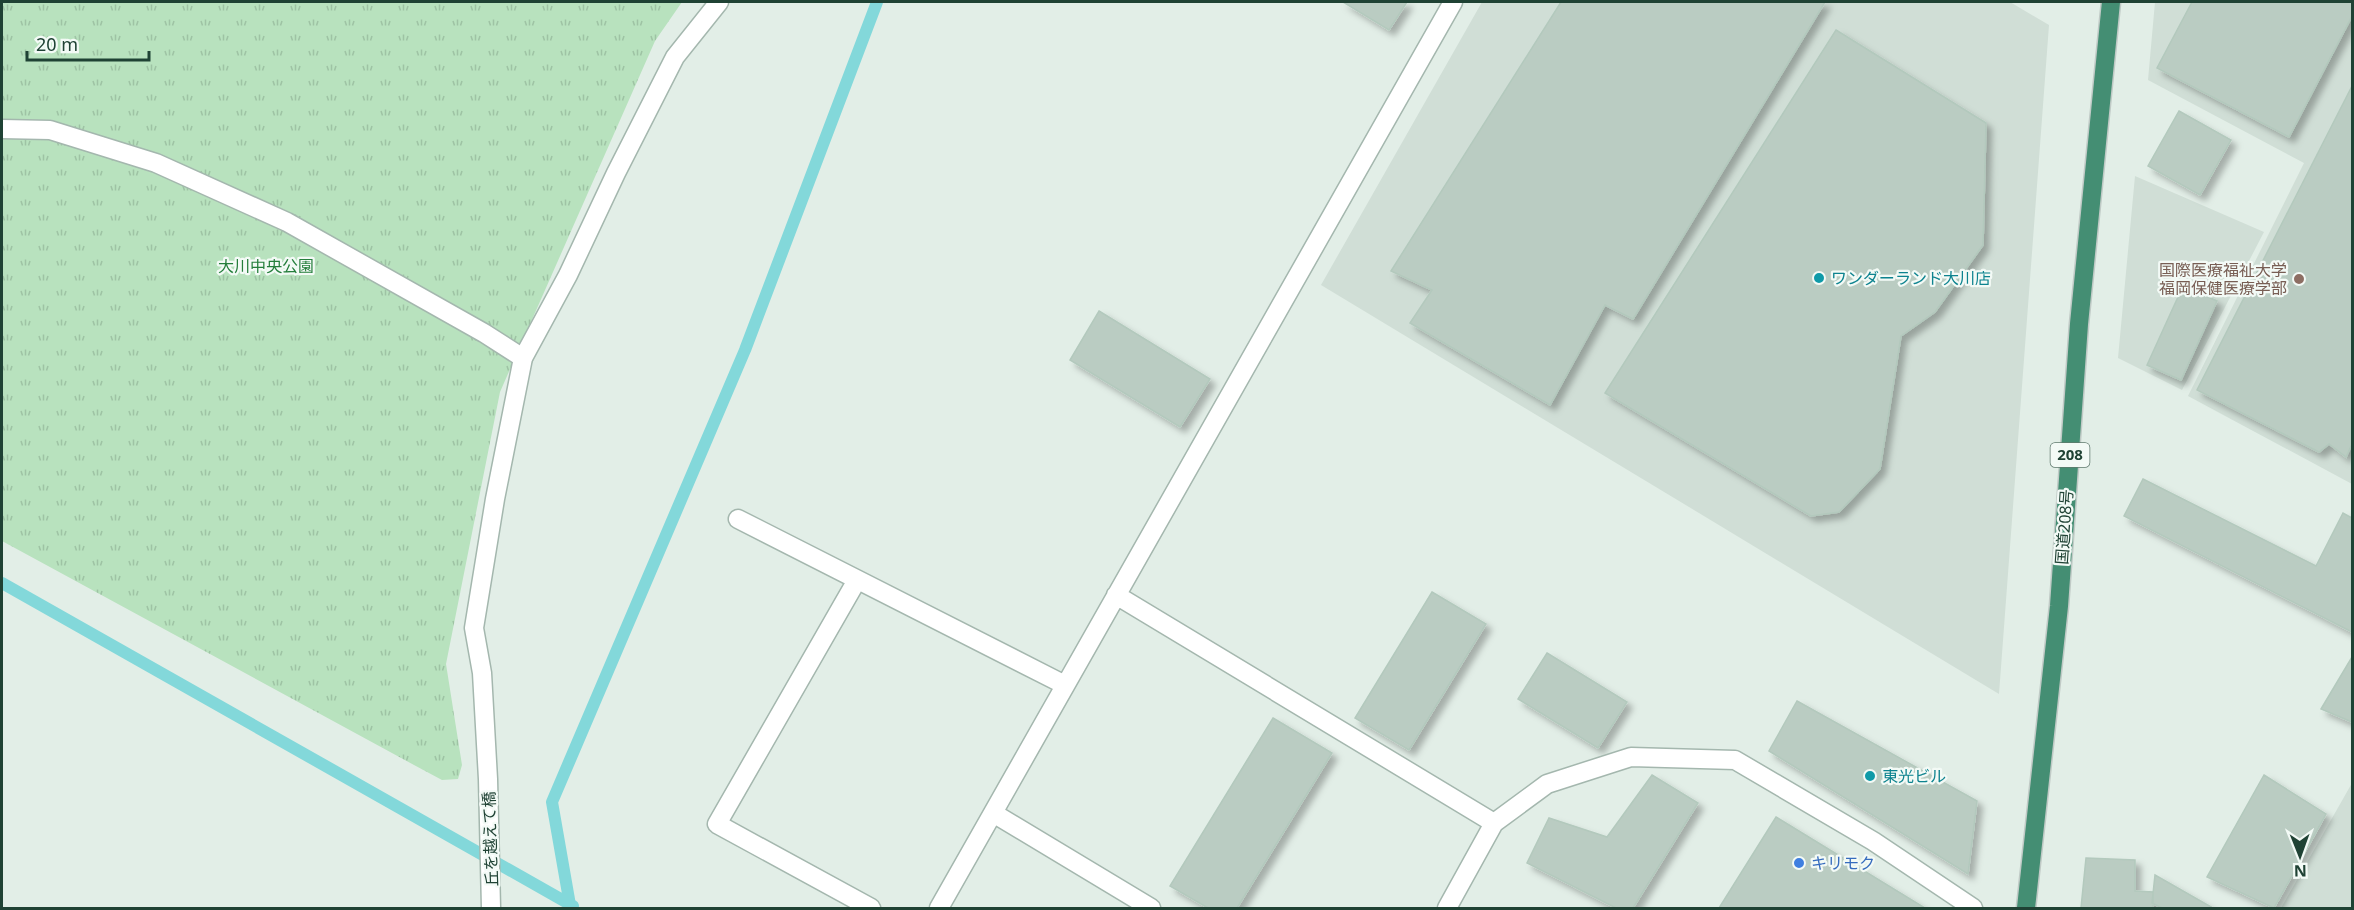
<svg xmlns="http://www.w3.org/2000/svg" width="2354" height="910" font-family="'Noto Sans','Noto Sans JP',sans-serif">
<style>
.built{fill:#d0ded6}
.park{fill:url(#park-tufts)}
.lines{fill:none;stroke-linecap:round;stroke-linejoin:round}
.stream{stroke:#83d8da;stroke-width:12}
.building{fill:#baccc2;stroke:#b3c9bd;stroke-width:1.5;filter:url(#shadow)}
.service-casing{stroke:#a4b7ae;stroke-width:21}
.minor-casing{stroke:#a4b7ae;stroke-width:21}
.trunk-casing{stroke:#c0cac6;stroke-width:21}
.service{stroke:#fff;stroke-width:18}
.minor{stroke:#fff;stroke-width:18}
.trunk{stroke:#448e73;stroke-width:18}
.culture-dot{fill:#0f9aa8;stroke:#f3faf6;stroke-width:2}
.education-dot{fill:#8d6e63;stroke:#f3faf6;stroke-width:2}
.shop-dot{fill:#3f7fe0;stroke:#f3faf6;stroke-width:2}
.labels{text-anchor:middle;stroke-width:4.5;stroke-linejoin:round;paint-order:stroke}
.shield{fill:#f3faf6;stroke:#5f796e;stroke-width:1.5}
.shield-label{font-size:15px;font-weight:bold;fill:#1f4234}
.park-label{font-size:16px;fill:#247e3b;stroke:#f3faf6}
.education-label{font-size:16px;fill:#785e54;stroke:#f3faf6;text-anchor:end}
.culture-label{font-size:16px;fill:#0d838f;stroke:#f3faf6;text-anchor:start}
.street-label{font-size:16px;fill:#1f4234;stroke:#f3faf6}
.shop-label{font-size:16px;fill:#366cbe;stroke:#f3faf6;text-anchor:start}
</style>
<defs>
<pattern id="park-tufts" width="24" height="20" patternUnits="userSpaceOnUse" patternTransform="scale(1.5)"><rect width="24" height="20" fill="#b8e2be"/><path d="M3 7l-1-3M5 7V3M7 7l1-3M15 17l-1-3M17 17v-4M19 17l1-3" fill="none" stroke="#9ec3a4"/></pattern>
<filter id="shadow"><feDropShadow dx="5.5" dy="5.5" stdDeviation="3" flood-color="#0004"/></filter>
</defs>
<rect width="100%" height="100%" fill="#e2eee7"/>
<path class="built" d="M 1482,2 L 2010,2 L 2049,25 L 1999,694 L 1321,285 Z
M 2155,2 L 2352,2 L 2352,484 L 2188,396 L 2304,163 L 2148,80 Z
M 2135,176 L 2264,232 L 2182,390 L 2118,358 Z
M 2352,783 L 2352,908 L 2281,908 Z"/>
<path class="park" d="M 2,2 L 682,2 L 655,41 L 500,392 L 446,664 L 462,765 L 458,779 L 442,780 L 414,765 L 2,541 Z"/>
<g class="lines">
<path class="stream" d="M 2,583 L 573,906
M 570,905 L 552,802 L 745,350 L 877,2"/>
</g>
<path class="building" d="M 1343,2 L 1407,2 L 1389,30 Z
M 1561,2 L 1825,2 L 1633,319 L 1605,305 L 1550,405 L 1410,323 L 1432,290 L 1391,271 Z
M 2192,2 L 2352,2 L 2352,16 L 2289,137 L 2157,68 Z
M 1836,30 L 1986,123 L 1983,245 L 1935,312 L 1901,336 L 1880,469 L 1839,512 L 1811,516 L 1605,393 Z
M 2352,86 L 2352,444 L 2346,457 L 2329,444 L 2319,452 L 2197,390 Z
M 2179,111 L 2231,140 L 2200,195 L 2148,166 Z
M 2183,286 L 2217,301 L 2181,380 L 2147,365 Z
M 1099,311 L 1210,379 L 1180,427 L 1070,360 Z
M 2143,479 L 2316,566 L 2343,513 L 2352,518 L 2352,632 L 2124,516 Z
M 1432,592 L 1486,624 L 1409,750 L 1355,718 Z
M 1547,653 L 1627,702 L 1598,748 L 1518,699 Z
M 2352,657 L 2352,722 L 2321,709 Z
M 1797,701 L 1977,801 L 1968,874 L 1769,751 Z
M 1273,718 L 1332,753 L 1237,908 L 1208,908 L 1170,886 Z
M 1652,775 L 1698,803 L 1633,908 L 1616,908 L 1527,863 L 1549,818 L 1607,837 Z
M 2264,775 L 2326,814 L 2274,908 L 2207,877 Z
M 1776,817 L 1925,908 L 1719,908 Z
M 2086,858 L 2135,860 L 2135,891 L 2153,892 L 2153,908 L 2081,908 Z
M 2155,875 L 2213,908 L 2162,908 L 2152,903 Z"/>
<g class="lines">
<defs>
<path id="service" d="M 2,129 L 50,130 L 156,163 L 287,222 L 484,333 L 523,358"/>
<path id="minor" d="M 738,519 L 1065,685
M 857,580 L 717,824 L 871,908
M 1116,595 L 1494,823 L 1547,784 L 1631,757 L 1735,760 L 1873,841 L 1973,908
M 993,813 L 1151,908
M 491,908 L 488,779 L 482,673 L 474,628 L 495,499 L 523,358 L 568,275 L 616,173 L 675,57 L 719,2
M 939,908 L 1453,2
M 1447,908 L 1494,823"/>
<path id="trunk" d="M 2026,908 L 2059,606 L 2079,324 L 2111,2"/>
</defs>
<use href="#service" class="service-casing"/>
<use href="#minor" class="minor-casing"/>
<use href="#trunk" class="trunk-casing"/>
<use href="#service" class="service"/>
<use href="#minor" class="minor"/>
<use href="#trunk" class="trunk"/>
</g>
<g class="culture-dot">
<circle cx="1819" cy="278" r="6"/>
<circle cx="1870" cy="776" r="6"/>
</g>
<circle class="education-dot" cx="2299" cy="279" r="6"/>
<circle class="shop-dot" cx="1799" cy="863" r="6"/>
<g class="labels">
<rect class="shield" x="2050.5" y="443" width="39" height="24" rx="4.5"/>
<g class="shield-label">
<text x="2070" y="460">208</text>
</g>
<g class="park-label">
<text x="266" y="272">大川中央公園</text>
</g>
<g class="education-label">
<text x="2287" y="276">国際医療福祉大学<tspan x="2287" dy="18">福岡保健医療学部</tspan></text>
</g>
<g class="culture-label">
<text x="1831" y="284">ワンダーランド大川店</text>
<text x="1882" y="782">東光ビル</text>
</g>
<g class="street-label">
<text transform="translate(2064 527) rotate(-86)" y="6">国道208号</text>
<text transform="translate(490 839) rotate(-92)" y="6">丘を越えて橋</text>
</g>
<g class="shop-label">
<text x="1811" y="869">キリモク</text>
</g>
</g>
<rect width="2354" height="910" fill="none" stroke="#1f4234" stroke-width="6"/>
<g transform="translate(2300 856) rotate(179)" stroke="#f3faf6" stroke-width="4.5" paint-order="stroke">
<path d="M0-4.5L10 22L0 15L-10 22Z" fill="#1f4234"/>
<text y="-9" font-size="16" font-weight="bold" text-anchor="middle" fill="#1f4234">N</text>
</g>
<path d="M27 51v9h122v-9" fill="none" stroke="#1f4234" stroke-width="3"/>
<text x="36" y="51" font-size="18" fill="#1f4234" stroke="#f3faf6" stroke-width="4.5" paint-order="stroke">20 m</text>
</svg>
